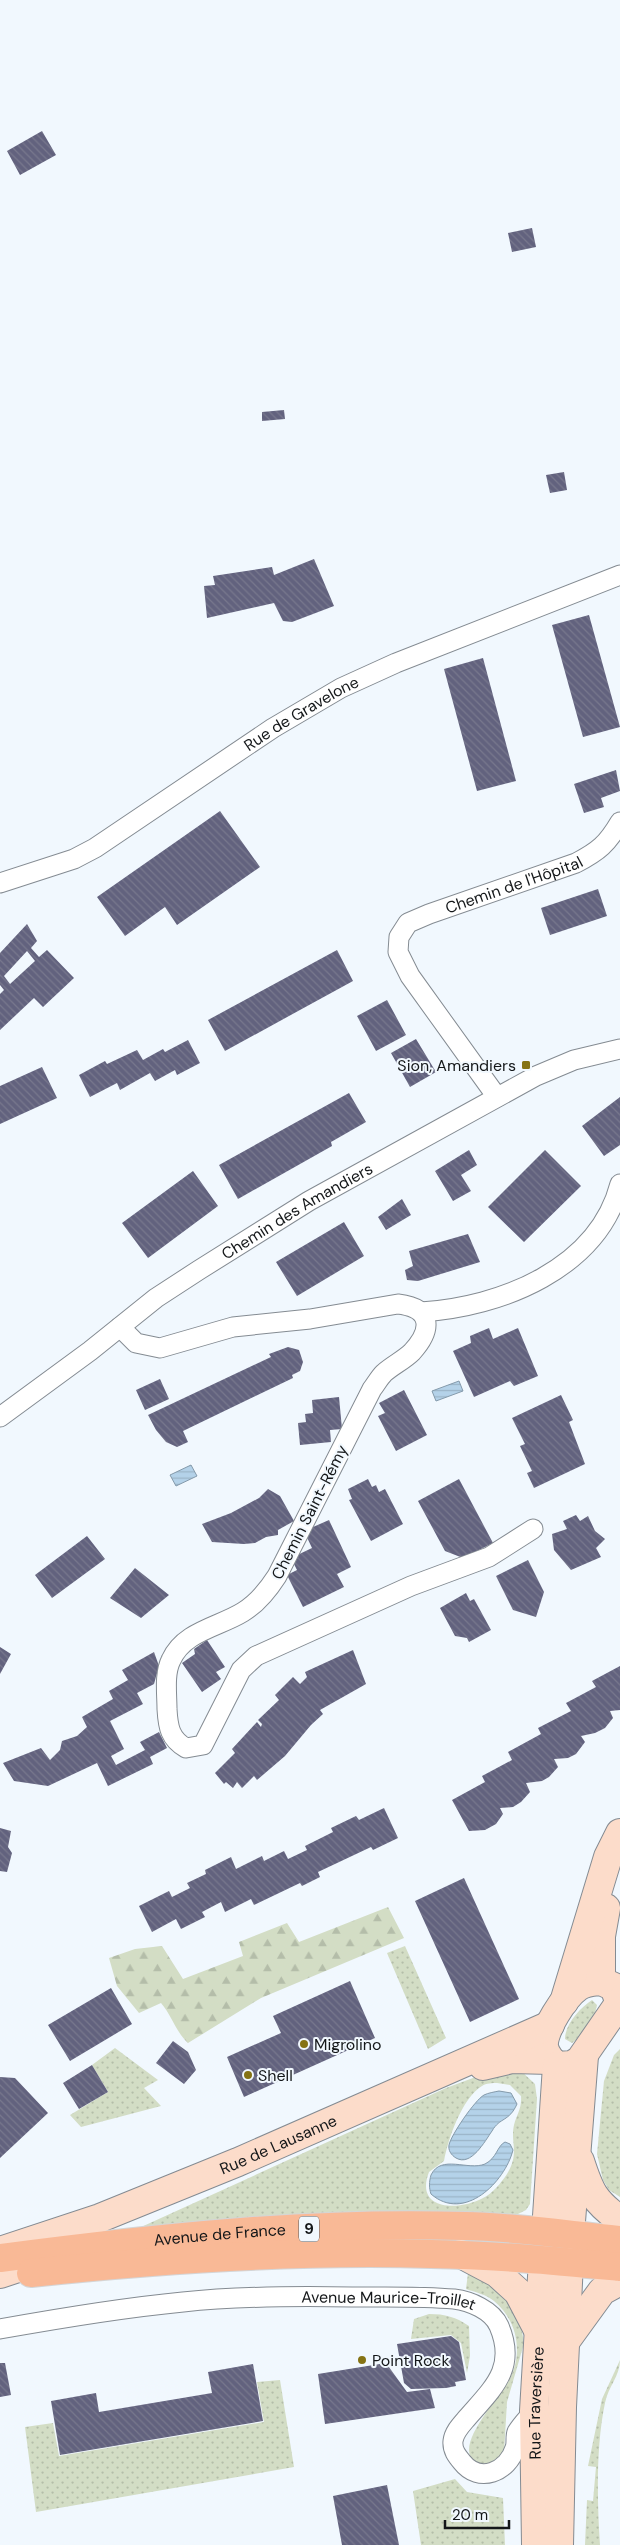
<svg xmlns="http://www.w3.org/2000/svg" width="620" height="2545" font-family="'DM Sans',sans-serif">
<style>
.green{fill:url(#green-dots);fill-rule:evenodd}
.forest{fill:url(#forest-firs)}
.water{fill:url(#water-rules);stroke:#849aab}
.building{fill:url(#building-back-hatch);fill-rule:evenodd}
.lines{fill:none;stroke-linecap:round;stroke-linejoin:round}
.street-casing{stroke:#848b92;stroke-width:21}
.secondary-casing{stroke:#848b92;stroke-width:30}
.primary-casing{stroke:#d5d5d6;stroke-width:30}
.street{stroke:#fff;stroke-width:19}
.secondary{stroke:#fcdcca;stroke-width:28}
.primary{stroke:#f9b996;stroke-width:28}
.poi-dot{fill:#857314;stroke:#f1f8fe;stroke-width:2}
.labels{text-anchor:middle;stroke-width:4;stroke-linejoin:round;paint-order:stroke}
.shield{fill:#f1f8fe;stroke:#565a5e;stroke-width:1}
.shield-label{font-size:15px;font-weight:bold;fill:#141719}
.street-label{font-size:16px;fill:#141719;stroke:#f1f8fe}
.poi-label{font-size:16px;fill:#141719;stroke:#f1f8fe;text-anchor:start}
</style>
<defs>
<pattern id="green-dots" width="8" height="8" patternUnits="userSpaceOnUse" patternTransform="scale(1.25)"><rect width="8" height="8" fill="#d3ddc5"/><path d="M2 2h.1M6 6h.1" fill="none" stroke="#b4bda9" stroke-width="1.8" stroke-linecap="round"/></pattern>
<pattern id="forest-firs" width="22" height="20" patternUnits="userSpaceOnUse" patternTransform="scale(1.25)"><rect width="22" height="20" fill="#d3ddc5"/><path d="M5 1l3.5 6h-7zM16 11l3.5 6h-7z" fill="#b4bda9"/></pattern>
<pattern id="water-rules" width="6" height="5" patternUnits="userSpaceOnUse" patternTransform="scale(1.25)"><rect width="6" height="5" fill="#b4d2e9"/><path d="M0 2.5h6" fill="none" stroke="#9ab4c7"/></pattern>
<pattern id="building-back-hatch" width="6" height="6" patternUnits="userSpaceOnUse" patternTransform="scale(1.25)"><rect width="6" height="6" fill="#62627e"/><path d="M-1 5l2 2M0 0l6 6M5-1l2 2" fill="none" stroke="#78788d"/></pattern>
</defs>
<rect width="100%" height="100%" fill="#f1f8fe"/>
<path class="green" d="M 405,1946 L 446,2038 L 428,2049 L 387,1953 Z
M 592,2000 L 597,2005 L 595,2013 L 576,2040 L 572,2043 L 565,2039 C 565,2024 580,2008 592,2000 Z
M 115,2048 L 158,2080 L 144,2088 L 161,2106 L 81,2127 L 70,2115 L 108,2092 L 92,2065 Z
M 620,2049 L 620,2197 L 609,2190 L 603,2180 L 597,2154 L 604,2081 L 614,2055 Z
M 520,2070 L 535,2084 L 537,2099 L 530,2204 L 526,2210 L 518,2214 L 445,2213 L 138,2231 L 139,2228 L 446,2088 L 481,2075 ZM 497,2083 L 510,2085 L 521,2096 C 522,2108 517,2114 514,2125 C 510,2143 520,2152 507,2174 C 501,2183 493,2193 483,2198 C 459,2211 414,2211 429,2172 L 444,2161 C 448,2139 462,2098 482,2086 C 486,2083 493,2083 497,2083 Z
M 468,2273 L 505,2292 L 520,2322 L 523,2337 L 523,2347 L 507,2402 L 504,2453 C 496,2460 485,2470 474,2461 C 454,2445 500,2397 508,2382 C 524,2355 518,2321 494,2301 C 487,2295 475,2292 466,2289 Z
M 429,2314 C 445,2314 456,2317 469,2326 L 470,2356 L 467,2373 L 461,2343 L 451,2335 L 411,2339 L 414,2319 Z
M 620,2360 C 620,2376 608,2387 605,2403 C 596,2445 597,2502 600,2545 L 585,2545 L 587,2500 L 593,2501 L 596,2467 L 588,2466 L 602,2399 Z
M 280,2380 L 294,2467 L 36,2512 L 25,2427 L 53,2423 L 59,2456 L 264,2422 L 257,2382 Z
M 455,2479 L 467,2492 L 503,2498 L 505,2545 L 421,2545 L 413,2491 Z"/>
<path class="forest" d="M 388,1907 L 404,1938 L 261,1998 L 188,2043 C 176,2032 172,2016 161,2003 L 139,2013 L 117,1986 L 109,1958 L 135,1949 L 162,1946 L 183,1979 L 243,1956 L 239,1942 L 287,1923 L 299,1942 Z"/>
<path class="water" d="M 459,1381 L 463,1391 L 436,1401 L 432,1391 Z
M 191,1465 L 197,1476 L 176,1486 L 170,1475 Z
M 499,2091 L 511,2093 L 517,2104 C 509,2122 500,2117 492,2131 C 485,2141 471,2167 456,2158 C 451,2155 448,2150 449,2145 C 451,2135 475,2100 484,2095 C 488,2093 494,2092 499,2091 Z
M 505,2142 L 510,2144 L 513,2150 C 505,2182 464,2223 431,2194 C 429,2188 429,2182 431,2175 C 441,2154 468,2171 485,2164 C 497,2158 497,2146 505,2142 Z"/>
<path class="building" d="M 42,131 L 56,155 L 20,175 L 7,151 Z
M 532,228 L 536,247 L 512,252 L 508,233 Z
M 284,410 L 285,419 L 262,421 L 262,412 Z
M 564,472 L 567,490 L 550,493 L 546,475 Z
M 314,559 L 334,606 L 292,622 L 283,621 L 274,603 L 207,618 L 204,586 L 215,585 L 213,576 L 272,567 L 274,575 Z
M 589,615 L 620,727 L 583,737 L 552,625 Z
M 483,658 L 516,781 L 477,791 L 444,669 Z
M 616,770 L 620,791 L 601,798 L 604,807 L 584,813 L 574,784 Z
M 220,811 L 260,867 L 177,925 L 165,907 L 125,936 L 97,897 Z
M 598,889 L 607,916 L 550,935 L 541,908 Z
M 27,924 L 37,941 L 31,948 L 39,957 L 47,950 L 74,978 L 43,1007 L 34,998 L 0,1030 L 0,994 L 4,990 L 0,985 L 0,953 ZM 27,951 L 35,961 L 10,984 L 4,976 Z
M 337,950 L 353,981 L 225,1051 L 208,1020 Z
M 387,1000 L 406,1035 L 376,1051 L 357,1016 Z
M 416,1039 L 436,1072 L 410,1087 L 391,1053 Z
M 188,1040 L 200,1063 L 177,1075 L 175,1070 L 155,1081 L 150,1073 L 120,1090 L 117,1083 L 90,1097 L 79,1075 L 105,1061 L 107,1064 L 137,1050 L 143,1060 L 163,1049 L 165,1052 Z
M 42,1067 L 57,1098 L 0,1124 L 0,1086 Z
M 349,1093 L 366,1122 L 331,1142 L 332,1146 L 238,1199 L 219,1165 Z
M 620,1097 L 620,1145 L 604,1156 L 582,1126 Z
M 469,1150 L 477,1165 L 461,1175 L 471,1191 L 453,1201 L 435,1171 Z
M 545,1150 L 581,1186 L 524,1242 L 488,1207 Z
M 193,1171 L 218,1206 L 148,1258 L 122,1223 Z
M 402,1199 L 411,1215 L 386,1230 L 378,1217 Z
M 344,1222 L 364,1256 L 297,1296 L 276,1262 Z
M 468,1234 L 480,1262 L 418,1281 L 407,1280 L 405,1270 L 413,1266 L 409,1251 Z
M 489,1328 L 493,1339 L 518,1328 L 538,1376 L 514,1386 L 510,1381 L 474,1397 L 453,1351 L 471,1343 L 470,1336 Z
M 288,1347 L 299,1350 L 303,1362 L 300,1371 L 292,1375 L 293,1378 L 183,1431 L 188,1442 L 177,1447 L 166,1442 L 156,1430 L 148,1415 L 271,1357 L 269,1354 Z
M 160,1379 L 169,1399 L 145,1410 L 136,1390 Z
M 404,1390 L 427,1435 L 396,1451 L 378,1416 L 385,1413 L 379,1403 Z
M 561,1395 L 573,1420 L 569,1422 L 585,1464 L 534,1488 L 527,1473 L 532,1471 L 520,1446 L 525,1444 L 512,1418 Z
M 339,1397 L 342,1429 L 330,1430 L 331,1442 L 300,1445 L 298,1423 L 306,1422 L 305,1414 L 313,1413 L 312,1400 Z
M 368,1479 L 372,1487 L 376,1485 L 379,1492 L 385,1489 L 403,1524 L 371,1541 L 349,1500 L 352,1499 L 348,1489 Z
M 459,1479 L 493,1543 L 463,1558 L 445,1551 L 418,1501 Z
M 268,1489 L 280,1496 L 294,1521 L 278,1530 L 278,1535 L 266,1537 L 255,1543 L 244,1544 L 212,1542 L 202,1524 L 231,1513 L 259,1498 Z
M 576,1515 L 580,1521 L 588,1516 L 595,1531 L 605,1539 L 596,1548 L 601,1557 L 571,1570 L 554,1550 L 552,1534 L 567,1529 L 563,1521 Z
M 329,1520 L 351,1567 L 337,1574 L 344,1587 L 303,1607 L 287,1575 L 297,1570 L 291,1558 L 312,1548 L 304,1531 Z
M 87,1536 L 105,1559 L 52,1598 L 35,1575 Z
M 528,1560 L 544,1592 L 536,1617 L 513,1610 L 496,1576 Z
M 135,1568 L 169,1595 L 141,1618 L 110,1598 Z
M 466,1593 L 470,1601 L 474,1599 L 491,1630 L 469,1642 L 467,1638 L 455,1636 L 440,1608 Z
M 207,1640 L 225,1667 L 216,1672 L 221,1679 L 202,1692 L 182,1663 L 195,1654 L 194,1649 Z
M 0,1647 L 11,1654 L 0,1674 Z
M 353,1650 L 366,1684 L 320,1710 L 323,1714 L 311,1725 L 285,1756 L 257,1780 L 254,1776 L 242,1788 L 237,1782 L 233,1788 L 226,1782 L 224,1784 L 215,1773 L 235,1753 L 232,1749 L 257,1722 L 261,1727 L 262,1724 L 258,1720 L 279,1700 L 275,1695 L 293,1677 L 300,1684 L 307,1677 L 305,1672 Z
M 154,1652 L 159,1666 L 154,1684 L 137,1693 L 143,1704 L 110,1721 L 124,1749 L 111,1756 L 116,1765 L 145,1750 L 140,1742 L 159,1732 L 167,1748 L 150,1757 L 153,1764 L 108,1786 L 97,1763 L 48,1786 L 14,1781 L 3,1763 L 41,1748 L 50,1760 L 60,1750 L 62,1741 L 77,1736 L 87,1727 L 82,1717 L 113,1699 L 109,1691 L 128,1680 L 122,1670 Z
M 620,1666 L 620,1710 L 610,1711 L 613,1718 L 605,1728 L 595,1733 L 581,1736 L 585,1742 L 576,1754 L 568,1758 L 554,1759 L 558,1767 L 549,1777 L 542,1781 L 526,1783 L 530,1792 L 521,1802 L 513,1807 L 500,1808 L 503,1814 L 496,1824 L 485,1830 L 469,1831 L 452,1800 L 485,1782 L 482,1776 L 512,1760 L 508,1752 L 541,1734 L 538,1728 L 571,1711 L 566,1703 L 596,1687 L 592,1681 Z
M 384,1808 L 398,1838 L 373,1850 L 371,1847 L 318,1872 L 320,1877 L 302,1886 L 300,1883 L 254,1905 L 251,1899 L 225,1912 L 221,1902 L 202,1912 L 205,1917 L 181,1929 L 176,1919 L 152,1932 L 139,1906 L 169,1891 L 172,1897 L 190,1888 L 187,1883 L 206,1874 L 205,1870 L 231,1857 L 236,1869 L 262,1856 L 264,1861 L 284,1851 L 288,1859 L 307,1850 L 305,1846 L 333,1832 L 331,1828 L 356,1816 L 359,1820 Z
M 0,1828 L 11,1831 L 8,1847 L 12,1853 L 7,1872 L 0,1871 Z
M 464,1878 L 519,1999 L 470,2022 L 415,1901 Z
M 350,1981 L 375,2038 L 244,2097 L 227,2057 L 281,2033 L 273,2016 Z
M 111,1988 L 132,2024 L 70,2061 L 48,2025 Z
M 173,2041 L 188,2052 L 196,2070 L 184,2084 L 156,2063 Z
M 92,2065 L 108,2092 L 79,2109 L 63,2083 Z
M 0,2077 L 15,2078 L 48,2113 L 0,2158 Z
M 451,2336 L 459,2342 L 466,2380 L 455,2382 L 456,2386 L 446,2388 L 411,2389 L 404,2383 L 397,2344 Z
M 0,2363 L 5,2363 L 11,2395 L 0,2397 Z
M 386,2363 L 407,2392 L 430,2389 L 435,2408 L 325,2424 L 318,2374 Z
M 253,2364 L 263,2421 L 60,2455 L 51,2401 L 96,2393 L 99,2412 L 212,2393 L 208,2372 Z
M 387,2485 L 399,2545 L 342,2545 L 333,2496 Z"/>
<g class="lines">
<defs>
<g id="street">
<path id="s1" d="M 0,883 L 74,859 L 95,848 L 273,728 L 341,688 L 396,663 L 620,575"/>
<path id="s2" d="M 497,1097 L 410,976 L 398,952 L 399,937 L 408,923 L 429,914 L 576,863 C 599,851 607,844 620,822"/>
<path d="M 421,1312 C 501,1307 598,1269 620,1184"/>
<path d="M 120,1327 L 136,1343 L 160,1348 L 233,1327 L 310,1319 L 398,1304 C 432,1308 433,1329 412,1352 C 404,1360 393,1365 384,1373 C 379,1378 376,1384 372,1389 L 277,1576 C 268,1590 258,1603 243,1612 C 219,1627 184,1631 171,1660 C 164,1674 167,1694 167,1709 C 168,1727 170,1739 186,1748 L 203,1745 L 241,1670 L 256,1656 L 411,1586 L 489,1557 L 533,1529"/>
<path id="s3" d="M 0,1417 L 90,1351 L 156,1298 L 199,1270 L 309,1201 L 536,1076 L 574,1060 L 620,1049"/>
<path id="s4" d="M 0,2329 C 61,2318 121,2308 183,2302 C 238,2296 296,2296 352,2297 C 386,2297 420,2296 454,2299 C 470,2301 492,2310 499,2326 C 517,2368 493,2388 467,2418 C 461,2425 454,2432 453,2441 C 452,2450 457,2456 462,2462 C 479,2484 508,2472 515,2448 C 517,2443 515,2437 517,2432 C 521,2425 529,2417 534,2411"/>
</g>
<g id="secondary">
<path d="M 601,1981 L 614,1987 L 618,1998 L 618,2005 L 580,2060 L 572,2065 L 557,2066 C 551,2061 546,2056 544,2047 C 542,2031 565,1996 578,1987 C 585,1982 593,1982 601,1981 Z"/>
<path d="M 601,1981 L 601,1936 L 606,1908"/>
<path d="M 564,2002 L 608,1857 L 620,1833"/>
<path d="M 483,2066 L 512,2059 L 550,2060"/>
<path d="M 580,2161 C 590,2192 594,2201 620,2220"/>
<path d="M 546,2231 L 557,2066"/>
<path d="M 570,2234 L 584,2056"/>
<path id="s5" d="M 0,2251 L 100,2218 L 238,2162 L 550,2025"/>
<path d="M 461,2254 L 497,2273 L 518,2292 L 538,2330"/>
<path d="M 0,2274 L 48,2258"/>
<path d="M 565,2342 L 602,2291 L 620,2281"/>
<path id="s6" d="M 536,2545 L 534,2411 L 543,2260"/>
<path d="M 559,2545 L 562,2407 L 569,2262"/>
</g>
<g id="primary">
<path id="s7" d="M 0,2258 C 153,2238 310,2221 465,2226 C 517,2227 568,2235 620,2240"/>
<path d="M 31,2273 C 164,2259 298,2250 431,2254 C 495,2255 557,2261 620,2267"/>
</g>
</defs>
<use href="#street" class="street-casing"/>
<use href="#secondary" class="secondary-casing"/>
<use href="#primary" class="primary-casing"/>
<use href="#street" class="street"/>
<use href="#secondary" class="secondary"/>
<use href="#primary" class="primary"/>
</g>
<g class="poi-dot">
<rect x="521" y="1060" width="10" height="10" rx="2.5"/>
<circle cx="304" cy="2044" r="5"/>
<circle cx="248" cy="2075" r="5"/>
<circle cx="362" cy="2360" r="5"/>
</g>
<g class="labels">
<rect class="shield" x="299" y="2216.5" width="20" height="25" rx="4"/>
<g class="shield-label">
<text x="309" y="2234">9</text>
</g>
<g class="street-label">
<text dy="6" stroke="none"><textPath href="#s1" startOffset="348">Rue de Gravelone</textPath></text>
<text dy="6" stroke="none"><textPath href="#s2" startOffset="320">Chemin de l'Hôpital</textPath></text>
<text dy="6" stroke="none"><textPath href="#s3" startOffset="362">Chemin des Amandiers</textPath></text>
<text transform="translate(309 1512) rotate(-63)" y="6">Chemin Saint-Rémy</text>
<text dy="6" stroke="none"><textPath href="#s5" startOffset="298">Rue de Lausanne</textPath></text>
<text dy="6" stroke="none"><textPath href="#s7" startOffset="221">Avenue de France</textPath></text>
<text dy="6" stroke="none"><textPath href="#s4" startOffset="391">Avenue Maurice-Troillet</textPath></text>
<text dy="6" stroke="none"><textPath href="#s6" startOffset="142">Rue Traversière</textPath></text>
</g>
<g class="poi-label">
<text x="516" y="1071" text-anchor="end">Sion, Amandiers</text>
<text x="314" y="2050">Migrolino</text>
<text x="258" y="2081">Shell</text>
<text x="372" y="2366">Point Rock</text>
</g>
</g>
<path d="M445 2520v8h64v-8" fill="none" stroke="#141719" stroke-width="2.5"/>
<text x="452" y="2520" font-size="15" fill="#141719" stroke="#f1f8fe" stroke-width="4" paint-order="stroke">20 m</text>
</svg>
